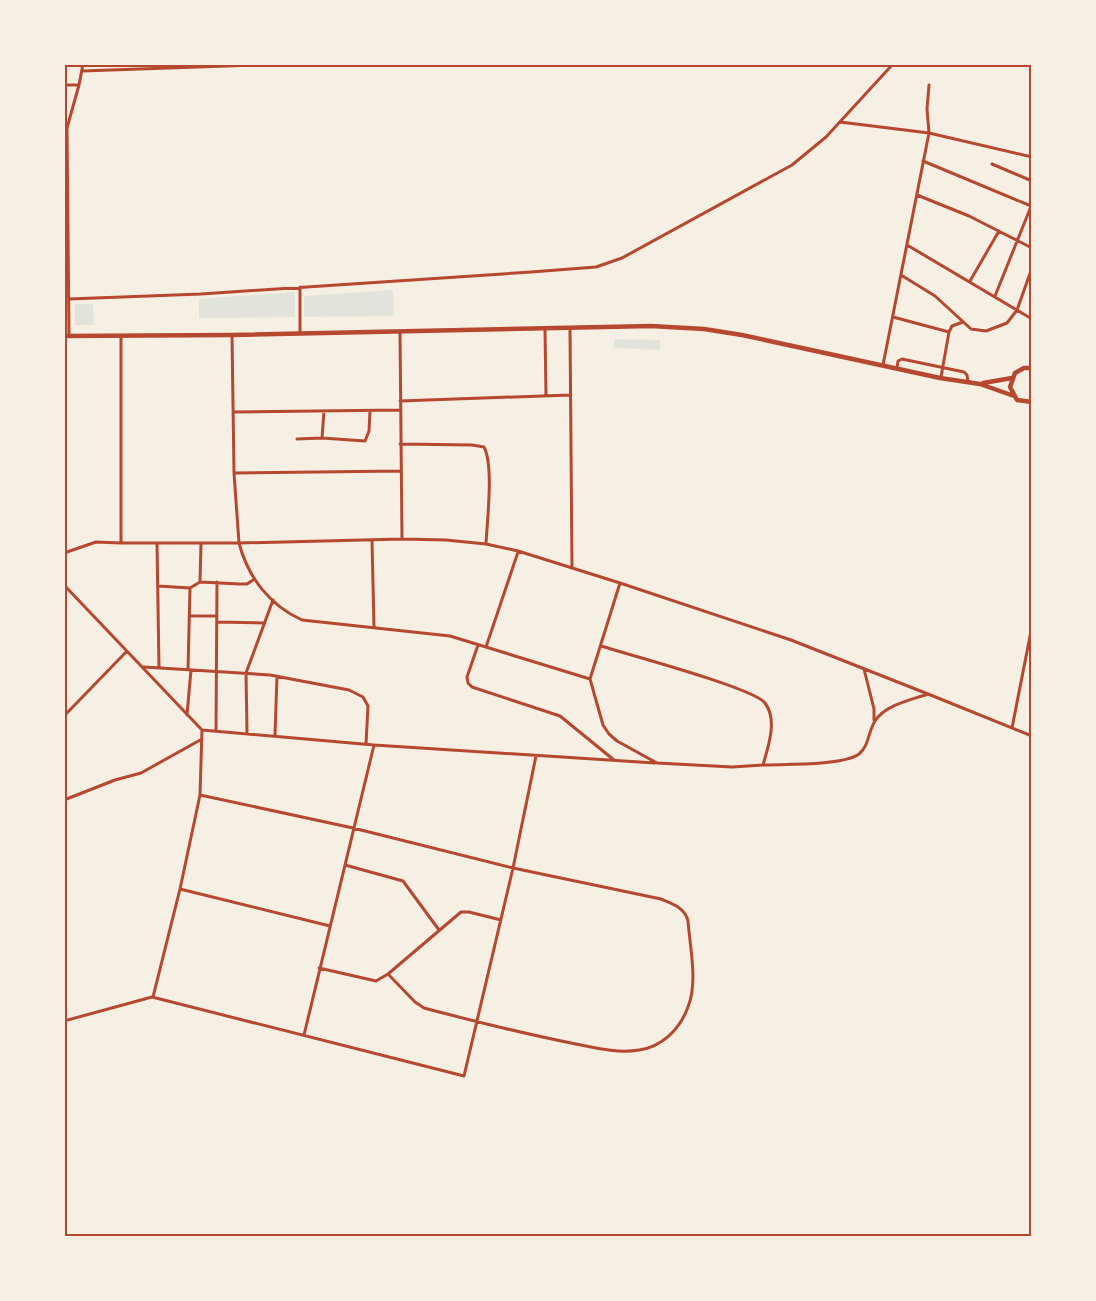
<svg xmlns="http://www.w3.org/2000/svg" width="1096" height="1301" font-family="'Nunito Sans',sans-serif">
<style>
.green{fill:#e2e4dc}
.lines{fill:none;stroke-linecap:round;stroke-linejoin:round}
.minor{stroke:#b5482f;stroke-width:3}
.primary{stroke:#b5482f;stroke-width:4.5}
.neatline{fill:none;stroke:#b5482f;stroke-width:2}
</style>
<rect width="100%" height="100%" fill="#f6efe4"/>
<path class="green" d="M 393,290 L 394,316 L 304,317 L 304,296 Z
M 295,292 L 295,317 L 199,318 L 199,299 Z
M 75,304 L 93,304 L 94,325 L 75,325 Z
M 614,339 L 660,340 L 660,350 L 614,348 Z"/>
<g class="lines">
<path class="minor" d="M 82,71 L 283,64
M 64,85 L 79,85
M 840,122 L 929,133 L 1032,157
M 923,161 L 1031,206
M 992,164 L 1032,181
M 917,195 L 969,216 L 1032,248
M 907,245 L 1032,319
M 901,275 L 935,296 L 971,329 L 986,331 L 1007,323 L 1017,310 L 1032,268
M 970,281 L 999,231
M 300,287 L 300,333
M 995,296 L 1032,204
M 69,299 L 201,294 L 531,272 L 596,267 L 622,258 L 792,165 L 826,137 L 893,64
M 893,317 L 949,332
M 570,328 L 572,568
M 545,329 L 546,396
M 400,332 L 402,539
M 69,336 L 67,128 L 79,85 L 83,64
M 121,336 L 121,543 L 239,543 L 234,473 L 232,335
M 883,365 L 929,133 L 927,109 L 929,85
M 897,368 L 898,361 L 902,359 L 964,372 L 967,375 L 968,382
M 941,377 L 949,332 L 952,326 L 963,322
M 400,401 L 570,395
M 234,412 L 400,410
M 322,438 L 365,441 L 369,431 L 370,411
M 297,439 L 322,438 L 324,411
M 400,444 L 472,445 L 484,447 C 494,466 487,521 486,544
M 234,473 L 400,471
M 372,540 L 374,628
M 157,544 L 159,668
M 64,553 L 96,542 L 121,543
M 200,582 L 201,543
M 64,585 L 202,730 L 200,795 L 180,889 L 153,997
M 158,586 L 190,588 L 200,582 L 240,584 L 247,584 L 253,580
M 189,616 L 217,616
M 217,622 L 265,623
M 478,645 L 467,677 L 468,683 L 472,687 L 560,716 L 614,760
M 601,646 C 626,654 754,688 765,703 C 778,720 768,747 763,765 L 732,767 L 657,763 L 617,741 L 609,734 L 603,725 L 590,679 L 450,636 L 302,620 C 269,605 248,577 239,543 L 402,539 L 446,540 L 486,544 L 518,551 L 620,583
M 486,647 L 518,552
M 144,667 L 270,675 L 349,690 L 363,697 L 368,706 L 366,744
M 864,669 L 874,709 L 874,720
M 188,670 L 190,588
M 590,679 L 620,583 L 791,640 L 928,694
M 187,715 L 191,670
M 64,716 L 127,651
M 1012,728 L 1032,626
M 202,730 L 374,745 L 655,763
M 216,731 L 217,582
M 247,733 L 246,673 L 273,600
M 275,735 L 277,676
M 763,765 C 785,764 842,766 859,754 C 869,746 868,732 875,721 C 885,705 911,700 928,694 L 1032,736
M 200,795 L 353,828 L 513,868 L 661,899 C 673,904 685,908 688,921 C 690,948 698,982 688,1007 C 680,1029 662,1047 639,1050 C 617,1054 592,1047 571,1043 C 521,1033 473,1021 424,1008 L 415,1002 L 388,974
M 64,800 L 115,780 L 141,773 L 202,739
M 345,865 L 403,881 L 439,930
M 180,889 L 330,926
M 319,968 L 376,981 L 388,974 L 461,912 L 469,912 L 501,920
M 64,1021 L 152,997 L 464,1076 L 513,868 L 536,756
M 304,1035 L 374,745"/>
<path class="primary" d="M 64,336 L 232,335 L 651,326 L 704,329 L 742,335 L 940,378 L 980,384 L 1014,396
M 1032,368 L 1024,368 L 1015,373 L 1010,387 L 1017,400 L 1032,402
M 983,383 L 1012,378"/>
</g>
<rect width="1096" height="1301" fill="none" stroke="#f6efe4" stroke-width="132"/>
<rect x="66" y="66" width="964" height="1169" class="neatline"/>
</svg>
